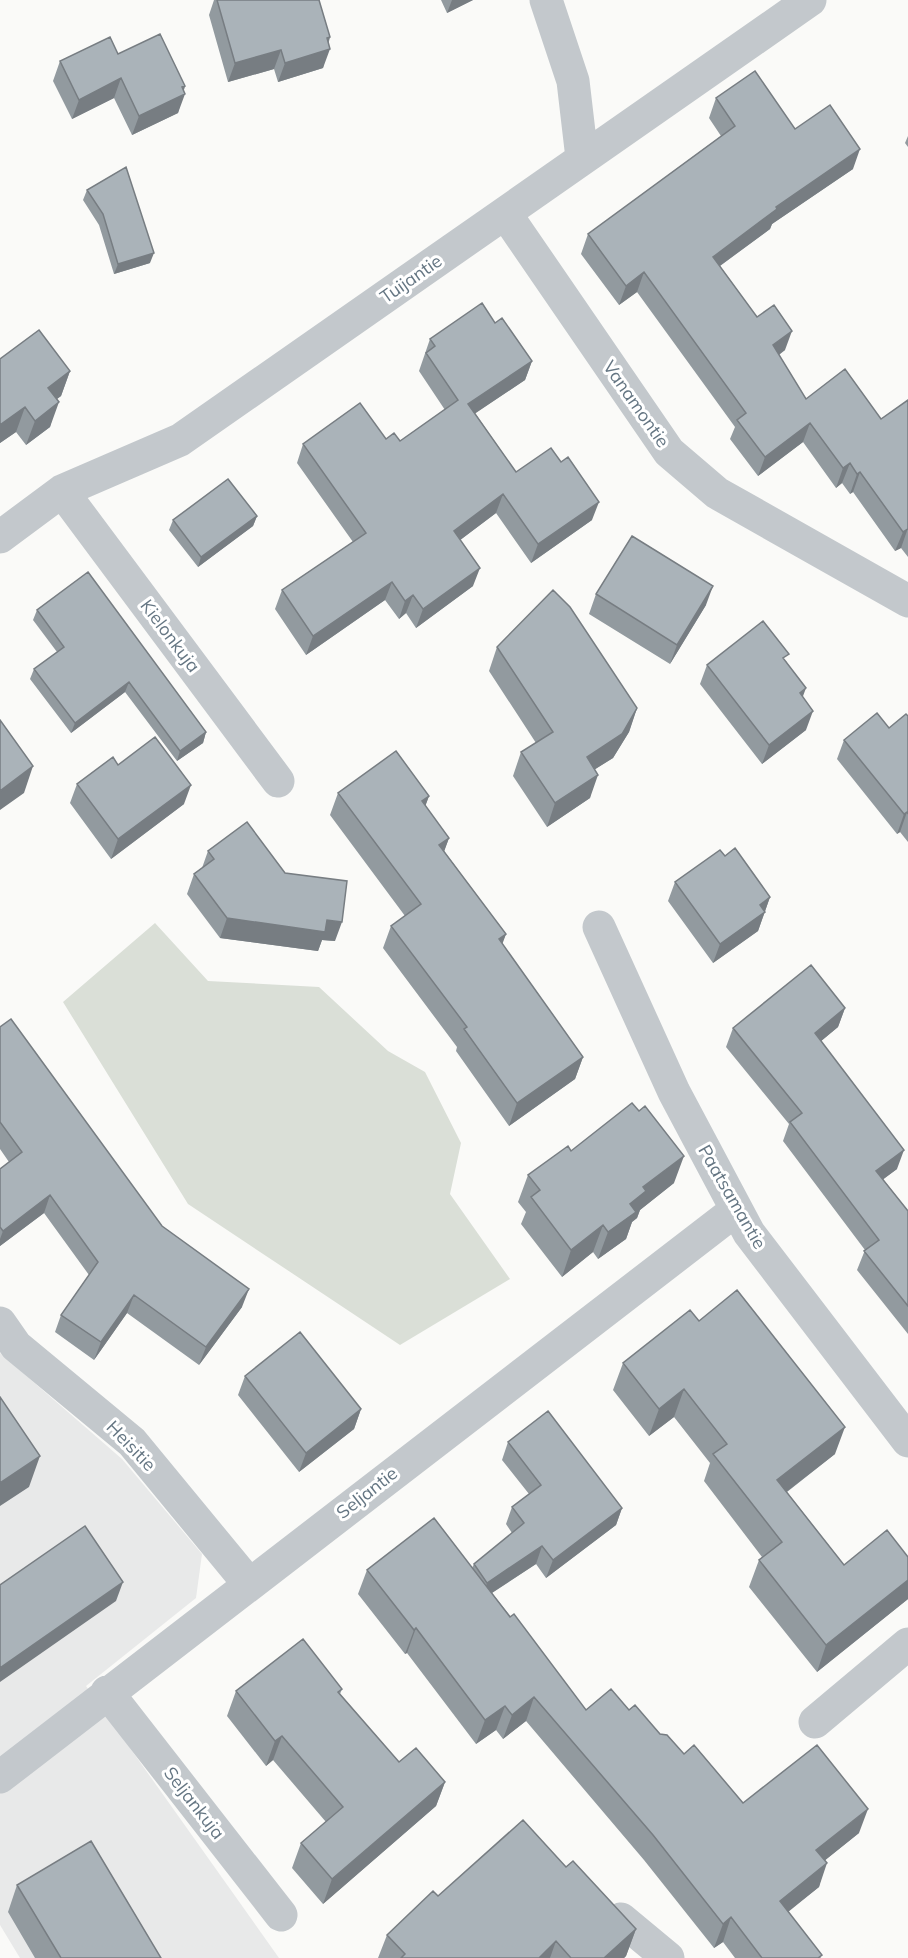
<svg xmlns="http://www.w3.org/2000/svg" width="908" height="1958" font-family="Mulish,sans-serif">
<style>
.built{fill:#e8e9e9}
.green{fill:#dadfd7}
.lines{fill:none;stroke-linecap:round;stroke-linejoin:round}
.minor{stroke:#c3c8cc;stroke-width:33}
.wall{fill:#929a9f}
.shaded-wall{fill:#777d82}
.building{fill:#aab3b9;stroke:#777d82;stroke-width:1.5}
.labels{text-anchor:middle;stroke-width:6;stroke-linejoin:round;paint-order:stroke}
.street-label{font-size:18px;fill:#657683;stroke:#fff}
</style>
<rect width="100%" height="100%" fill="#fafaf8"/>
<path class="built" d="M 0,1353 L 122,1459 L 202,1554 L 196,1598 L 86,1686 L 279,1958 L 20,1958 L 0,1925 Z"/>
<path class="green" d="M 155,923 L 208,981 L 319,987 L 388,1051 L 425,1072 L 461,1143 L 450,1194 L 510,1279 L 400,1345 L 188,1204 L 63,1002 Z"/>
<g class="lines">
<path class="minor" d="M 546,0 L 573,81 L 582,158
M 505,213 L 669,452 L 717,493 L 908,601
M 62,491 L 278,781
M 0,537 L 62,491 L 180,440 L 810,0
M 599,927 L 674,1092 L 749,1233 L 908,1441
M 0,1323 L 16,1346 L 132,1442 L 249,1584
M 107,1692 L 281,1915
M 815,1722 L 908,1644
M 0,1777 L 736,1210
M 621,1919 L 668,1958"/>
</g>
<path class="wall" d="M 214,0 L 319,0 L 330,37 L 323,68 L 278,82 L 274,69 L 228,82 L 209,15 Z
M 441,0 L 473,0 L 447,13 Z
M 118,54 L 185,86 L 178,113 L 132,135 L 114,98 L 72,119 L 53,81 L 60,61 Z
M 716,98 L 795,129 L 853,169 L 772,224 L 770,229 L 720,266 L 757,317 L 785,350 L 779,355 L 806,399 L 881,419 L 908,400 L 908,557 L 901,548 L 895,551 L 853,492 L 850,494 L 842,483 L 836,488 L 803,442 L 758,476 L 730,439 L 735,427 L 637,292 L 619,305 L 581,254 L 588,234 L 721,136 L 709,118 Z
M 908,136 L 908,147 L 905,143 Z
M 87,190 L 150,263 L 114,274 L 99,225 L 83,200 Z
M 495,323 L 532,361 L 525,380 L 475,413 L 516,472 L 592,520 L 531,563 L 496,513 L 460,540 L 473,586 L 416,628 L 406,613 L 399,619 L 385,600 L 306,655 L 275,609 L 282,590 L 353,542 L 297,463 L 303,444 L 386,439 L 400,441 L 445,410 L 419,371 L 430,339 Z
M 0,359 L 70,371 L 61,396 L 57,399 L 50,427 L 26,445 L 16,432 L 0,443 Z
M 257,516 L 253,526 L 198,567 L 169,530 L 173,520 Z
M 596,594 L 706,605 L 670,664 L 589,614 Z
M 37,610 L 206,732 L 203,743 L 177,761 L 125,692 L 71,733 L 30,679 L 34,669 L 57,652 L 33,620 Z
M 497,647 L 637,708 L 629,732 L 613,758 L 595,769 L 590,798 L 547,827 L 513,776 L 521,752 L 536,743 L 489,671 Z
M 786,661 L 803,698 L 806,730 L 762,764 L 700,684 L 707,665 Z
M 908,716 L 908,842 L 900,832 L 897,834 L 837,759 L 844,740 L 889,728 Z
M 118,765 L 184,804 L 111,859 L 70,803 L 77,784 Z
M 338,793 L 429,796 L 425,806 L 449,838 L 444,851 L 506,934 L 502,943 L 583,1057 L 575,1079 L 509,1126 L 456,1051 L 457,1047 L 383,948 L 391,926 L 405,916 L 330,815 Z
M 208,851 L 285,873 L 335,941 L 322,940 L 318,951 L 220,938 L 187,894 L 194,874 L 202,868 Z
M 725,856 L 770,897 L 758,931 L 713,963 L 668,901 L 675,882 Z
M 845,1008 L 838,1027 L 821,1041 L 897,1169 L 883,1179 L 908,1211 L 908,1334 L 857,1270 L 865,1250 L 783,1141 L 789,1124 L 726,1047 L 733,1028 Z
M 0,1027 L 162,1226 L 242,1307 L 199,1365 L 127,1313 L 94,1360 L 55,1332 L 61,1315 L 89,1275 L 44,1213 L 0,1246 L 0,1169 L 9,1162 L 0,1149 Z
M 571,1151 L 674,1183 L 640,1210 L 637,1218 L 632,1222 L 626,1239 L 598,1259 L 593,1252 L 562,1277 L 521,1224 L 526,1212 L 518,1202 L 528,1175 Z
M 699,1321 L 835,1454 L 787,1492 L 844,1565 L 908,1557 L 908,1599 L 817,1672 L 749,1587 L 759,1560 L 762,1557 L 704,1481 L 710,1463 L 674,1417 L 649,1436 L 613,1390 L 623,1363 Z
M 245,1376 L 361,1409 L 354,1429 L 299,1472 L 238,1395 Z
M 508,1442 L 622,1508 L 616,1525 L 546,1578 L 536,1564 L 492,1593 L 586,1710 L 629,1710 L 660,1734 L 743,1803 L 859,1833 L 825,1860 L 819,1887 L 788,1911 L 821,1958 L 735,1958 L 723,1942 L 714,1948 L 644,1860 L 526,1721 L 503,1739 L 496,1730 L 476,1744 L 407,1653 L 405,1654 L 358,1594 L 367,1570 L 472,1568 L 474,1564 L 512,1533 L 506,1524 L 512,1507 L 529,1494 L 502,1460 Z
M 342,1689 L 340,1694 L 399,1762 L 445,1782 L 436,1806 L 323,1904 L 292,1868 L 301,1843 L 326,1822 L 273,1760 L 266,1766 L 227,1716 L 236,1691 Z
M 566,1867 L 636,1929 L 626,1956 L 624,1958 L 378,1958 L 387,1935 L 438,1896 Z
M 17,1885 L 161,1958 L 35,1958 L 8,1912 Z"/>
<path class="shaded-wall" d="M 452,0 L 473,0 L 447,13 Z
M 330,37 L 325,50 L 330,49 L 323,68 L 278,82 L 285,63 Z
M 281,50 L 274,69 L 228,82 L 235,63 Z
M 121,78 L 114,98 L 72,119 L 79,100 Z
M 185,86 L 182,95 L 185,94 L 178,113 L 132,135 L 139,116 L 182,87 Z
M 860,149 L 853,169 L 772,224 L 770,229 L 706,276 L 713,257 L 776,207 Z
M 154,253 L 150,263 L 114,274 L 118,264 Z
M 644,272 L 637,292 L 619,305 L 626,286 Z
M 792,331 L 785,350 L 766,364 L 773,345 Z
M 532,361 L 525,380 L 461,423 L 468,404 Z
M 70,371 L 61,396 L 39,412 L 48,388 Z
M 59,402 L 50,427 L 26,445 L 35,421 Z
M 25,407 L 16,432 L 0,443 L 0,425 Z
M 810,423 L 803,442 L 758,476 L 765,457 Z
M 850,463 L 842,483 L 836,488 L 843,468 Z
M 860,472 L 853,492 L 850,494 L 857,474 Z
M 503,494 L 496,513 L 447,550 L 454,531 Z
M 599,502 L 592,520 L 531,563 L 538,544 Z
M 257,516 L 253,526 L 198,567 L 201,557 Z
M 908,528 L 901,548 L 895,551 L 903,532 Z
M 480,568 L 473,586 L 416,628 L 423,609 Z
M 392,582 L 385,600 L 306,655 L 313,636 Z
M 713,586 L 706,605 L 670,664 L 677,645 Z
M 413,595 L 406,613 L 399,619 L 405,601 Z
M 129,682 L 125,692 L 71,733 L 75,723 Z
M 806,688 L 799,707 L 800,693 Z
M 637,708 L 629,732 L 613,758 L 578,780 L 587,757 Z
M 813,711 L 806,730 L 762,764 L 769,745 Z
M 206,732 L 203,743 L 177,761 L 180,751 Z
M 33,766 L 24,793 L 0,810 L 0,791 Z
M 598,775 L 590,798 L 547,827 L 555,803 Z
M 191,785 L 184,804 L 111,859 L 118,839 Z
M 429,796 L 421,818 L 422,801 Z
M 907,812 L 900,832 L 897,834 L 904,814 Z
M 449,838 L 441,860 L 439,845 Z
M 770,897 L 758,931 L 713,963 L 720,944 L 760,905 Z
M 227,918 L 327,920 L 342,922 L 335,941 L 322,940 L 318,951 L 220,938 Z
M 506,934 L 498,956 L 499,939 Z
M 845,1008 L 838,1027 L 808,1052 L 815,1033 Z
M 583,1057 L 575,1079 L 509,1126 L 517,1103 Z
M 904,1150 L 897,1169 L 869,1190 L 876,1171 Z
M 684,1156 L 674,1183 L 640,1210 L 637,1218 L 632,1222 L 626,1239 L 598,1259 L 608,1232 L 630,1204 L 643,1187 Z
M 50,1195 L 44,1213 L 0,1246 L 0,1239 L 3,1231 Z
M 603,1225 L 593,1252 L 562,1277 L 571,1250 Z
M 249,1289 L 242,1307 L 199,1365 L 206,1347 Z
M 134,1295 L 127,1313 L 94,1360 L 101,1342 Z
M 684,1389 L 674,1417 L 649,1436 L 659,1409 Z
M 361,1409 L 354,1429 L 299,1472 L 306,1453 Z
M 845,1427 L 835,1454 L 767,1507 L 777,1480 Z
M 40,1456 L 29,1487 L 0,1506 L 0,1483 Z
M 622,1508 L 616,1525 L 546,1578 L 553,1560 Z
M 542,1546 L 536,1564 L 481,1600 L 487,1583 Z
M 908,1580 L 908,1599 L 817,1672 L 826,1645 Z
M 123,1582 L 116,1601 L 0,1682 L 0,1668 Z
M 416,1628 L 407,1653 L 405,1654 L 414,1630 Z
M 534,1697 L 526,1721 L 503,1739 L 512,1715 Z
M 505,1706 L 496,1730 L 476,1744 L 485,1720 Z
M 282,1736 L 273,1760 L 266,1766 L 275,1741 Z
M 445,1782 L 436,1806 L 323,1904 L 332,1879 Z
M 868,1809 L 859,1833 L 808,1874 L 816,1850 Z
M 827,1863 L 819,1887 L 772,1925 L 780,1901 Z
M 731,1917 L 723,1942 L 714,1948 L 723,1924 Z
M 636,1929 L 626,1956 L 624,1958 L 604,1958 Z
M 556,1941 L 550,1958 L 539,1958 Z"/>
<path class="building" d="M 217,0 L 319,0 L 330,37 L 327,38 L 330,49 L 285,63 L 281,50 L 235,63 Z
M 160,34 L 185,86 L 182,87 L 185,94 L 139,116 L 121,78 L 79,100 L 60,61 L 110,37 L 118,54 Z
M 755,71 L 795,129 L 830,105 L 860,149 L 776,207 L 777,209 L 713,257 L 757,317 L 774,305 L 792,331 L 773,345 L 806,399 L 845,369 L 881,419 L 908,400 L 908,529 L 903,532 L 860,472 L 857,474 L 850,463 L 843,468 L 810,423 L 765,457 L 737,420 L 746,413 L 644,272 L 626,286 L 588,234 L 735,126 L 716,98 Z
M 126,167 L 154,253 L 118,264 L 103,214 L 87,190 Z
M 482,303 L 495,323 L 502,318 L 532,361 L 468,404 L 516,472 L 551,448 L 561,462 L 568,457 L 599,502 L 538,544 L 503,494 L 454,531 L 480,568 L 423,609 L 413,595 L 405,601 L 392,582 L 313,636 L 282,590 L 366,533 L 303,444 L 360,403 L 386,439 L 394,433 L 400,441 L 458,400 L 426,353 L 435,346 L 430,339 Z
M 39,330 L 70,371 L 48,388 L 59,402 L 35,421 L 25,407 L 0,425 L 0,359 Z
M 228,479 L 257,516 L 201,557 L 173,520 Z
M 632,536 L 713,586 L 677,645 L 596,594 Z
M 88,572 L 206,732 L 180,751 L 129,682 L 75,723 L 34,669 L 64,647 L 37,610 Z
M 553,590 L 570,607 L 637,708 L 622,734 L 587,757 L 598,775 L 555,803 L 521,752 L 553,732 L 497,647 Z
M 763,621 L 789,654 L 783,658 L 806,688 L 800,693 L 813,711 L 769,745 L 707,665 Z
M 877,713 L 889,728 L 906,714 L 908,716 L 908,814 L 907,812 L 904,814 L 844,740 Z
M 0,720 L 33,766 L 0,791 Z
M 155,737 L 191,785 L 118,839 L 77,784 L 113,757 L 118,765 Z
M 396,751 L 429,796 L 422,801 L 449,838 L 439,845 L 506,934 L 499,939 L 583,1057 L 517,1103 L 464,1029 L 467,1027 L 391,926 L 421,904 L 338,793 Z
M 247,822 L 285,873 L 347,881 L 342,922 L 327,920 L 325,932 L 227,918 L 194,874 L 214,859 L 208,851 Z
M 735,848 L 770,897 L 760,905 L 765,912 L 720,944 L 675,882 L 720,850 L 725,856 Z
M 811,965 L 845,1008 L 815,1033 L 904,1150 L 876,1171 L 908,1211 L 908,1306 L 864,1251 L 879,1240 L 790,1122 L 802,1113 L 733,1028 Z
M 11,1019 L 162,1226 L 249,1289 L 206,1347 L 134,1295 L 101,1342 L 61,1315 L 98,1262 L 50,1195 L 3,1231 L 0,1227 L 0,1169 L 22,1152 L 0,1122 L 0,1027 Z
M 632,1103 L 639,1111 L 645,1106 L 684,1156 L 643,1187 L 646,1191 L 630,1204 L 636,1212 L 608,1232 L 603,1225 L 571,1250 L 531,1197 L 540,1190 L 528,1175 L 568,1146 L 571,1151 Z
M 737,1290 L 845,1427 L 777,1480 L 844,1565 L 887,1530 L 908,1557 L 908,1580 L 826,1645 L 759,1560 L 782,1542 L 713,1454 L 727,1444 L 684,1389 L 659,1409 L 623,1363 L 690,1310 L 699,1321 Z
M 300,1332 L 361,1409 L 306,1453 L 245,1376 Z
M 0,1397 L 40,1456 L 0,1483 Z
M 548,1411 L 622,1508 L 553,1560 L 542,1546 L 487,1583 L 474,1564 L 524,1523 L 512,1507 L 541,1485 L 508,1442 Z
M 434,1518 L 510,1617 L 514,1614 L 586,1710 L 611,1689 L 629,1710 L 635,1705 L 660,1734 L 667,1735 L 684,1754 L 694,1745 L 743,1803 L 817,1745 L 868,1809 L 816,1850 L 827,1863 L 780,1901 L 822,1955 L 818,1958 L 762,1958 L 731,1917 L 723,1924 L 653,1835 L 534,1697 L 512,1715 L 505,1706 L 485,1720 L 416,1628 L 414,1630 L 367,1570 Z
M 85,1526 L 123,1582 L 0,1668 L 0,1585 Z
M 303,1639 L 342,1689 L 338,1692 L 399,1762 L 416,1748 L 445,1782 L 332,1879 L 301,1843 L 343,1807 L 282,1736 L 275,1741 L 236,1691 Z
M 523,1820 L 566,1867 L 573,1861 L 636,1929 L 604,1958 L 571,1958 L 556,1941 L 539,1958 L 401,1958 L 405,1954 L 387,1935 L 433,1891 L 438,1896 Z
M 91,1841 L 161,1958 L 61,1958 L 17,1885 Z"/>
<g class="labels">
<g class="street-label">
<text transform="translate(411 279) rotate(-35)" y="6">Tuijantie</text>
<text transform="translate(636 404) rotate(55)" y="6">Vanamontie</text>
<text transform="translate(170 636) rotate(53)" y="6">Kielonkuja</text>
<text transform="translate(732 1197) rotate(60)" y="6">Paatsamantie</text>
<text transform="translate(131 1446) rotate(46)" y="6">Heisitie</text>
<text transform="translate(367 1493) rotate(-38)" y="6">Seljantie</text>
<text transform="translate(194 1803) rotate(52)" y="6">Seljankuja</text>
</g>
</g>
</svg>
